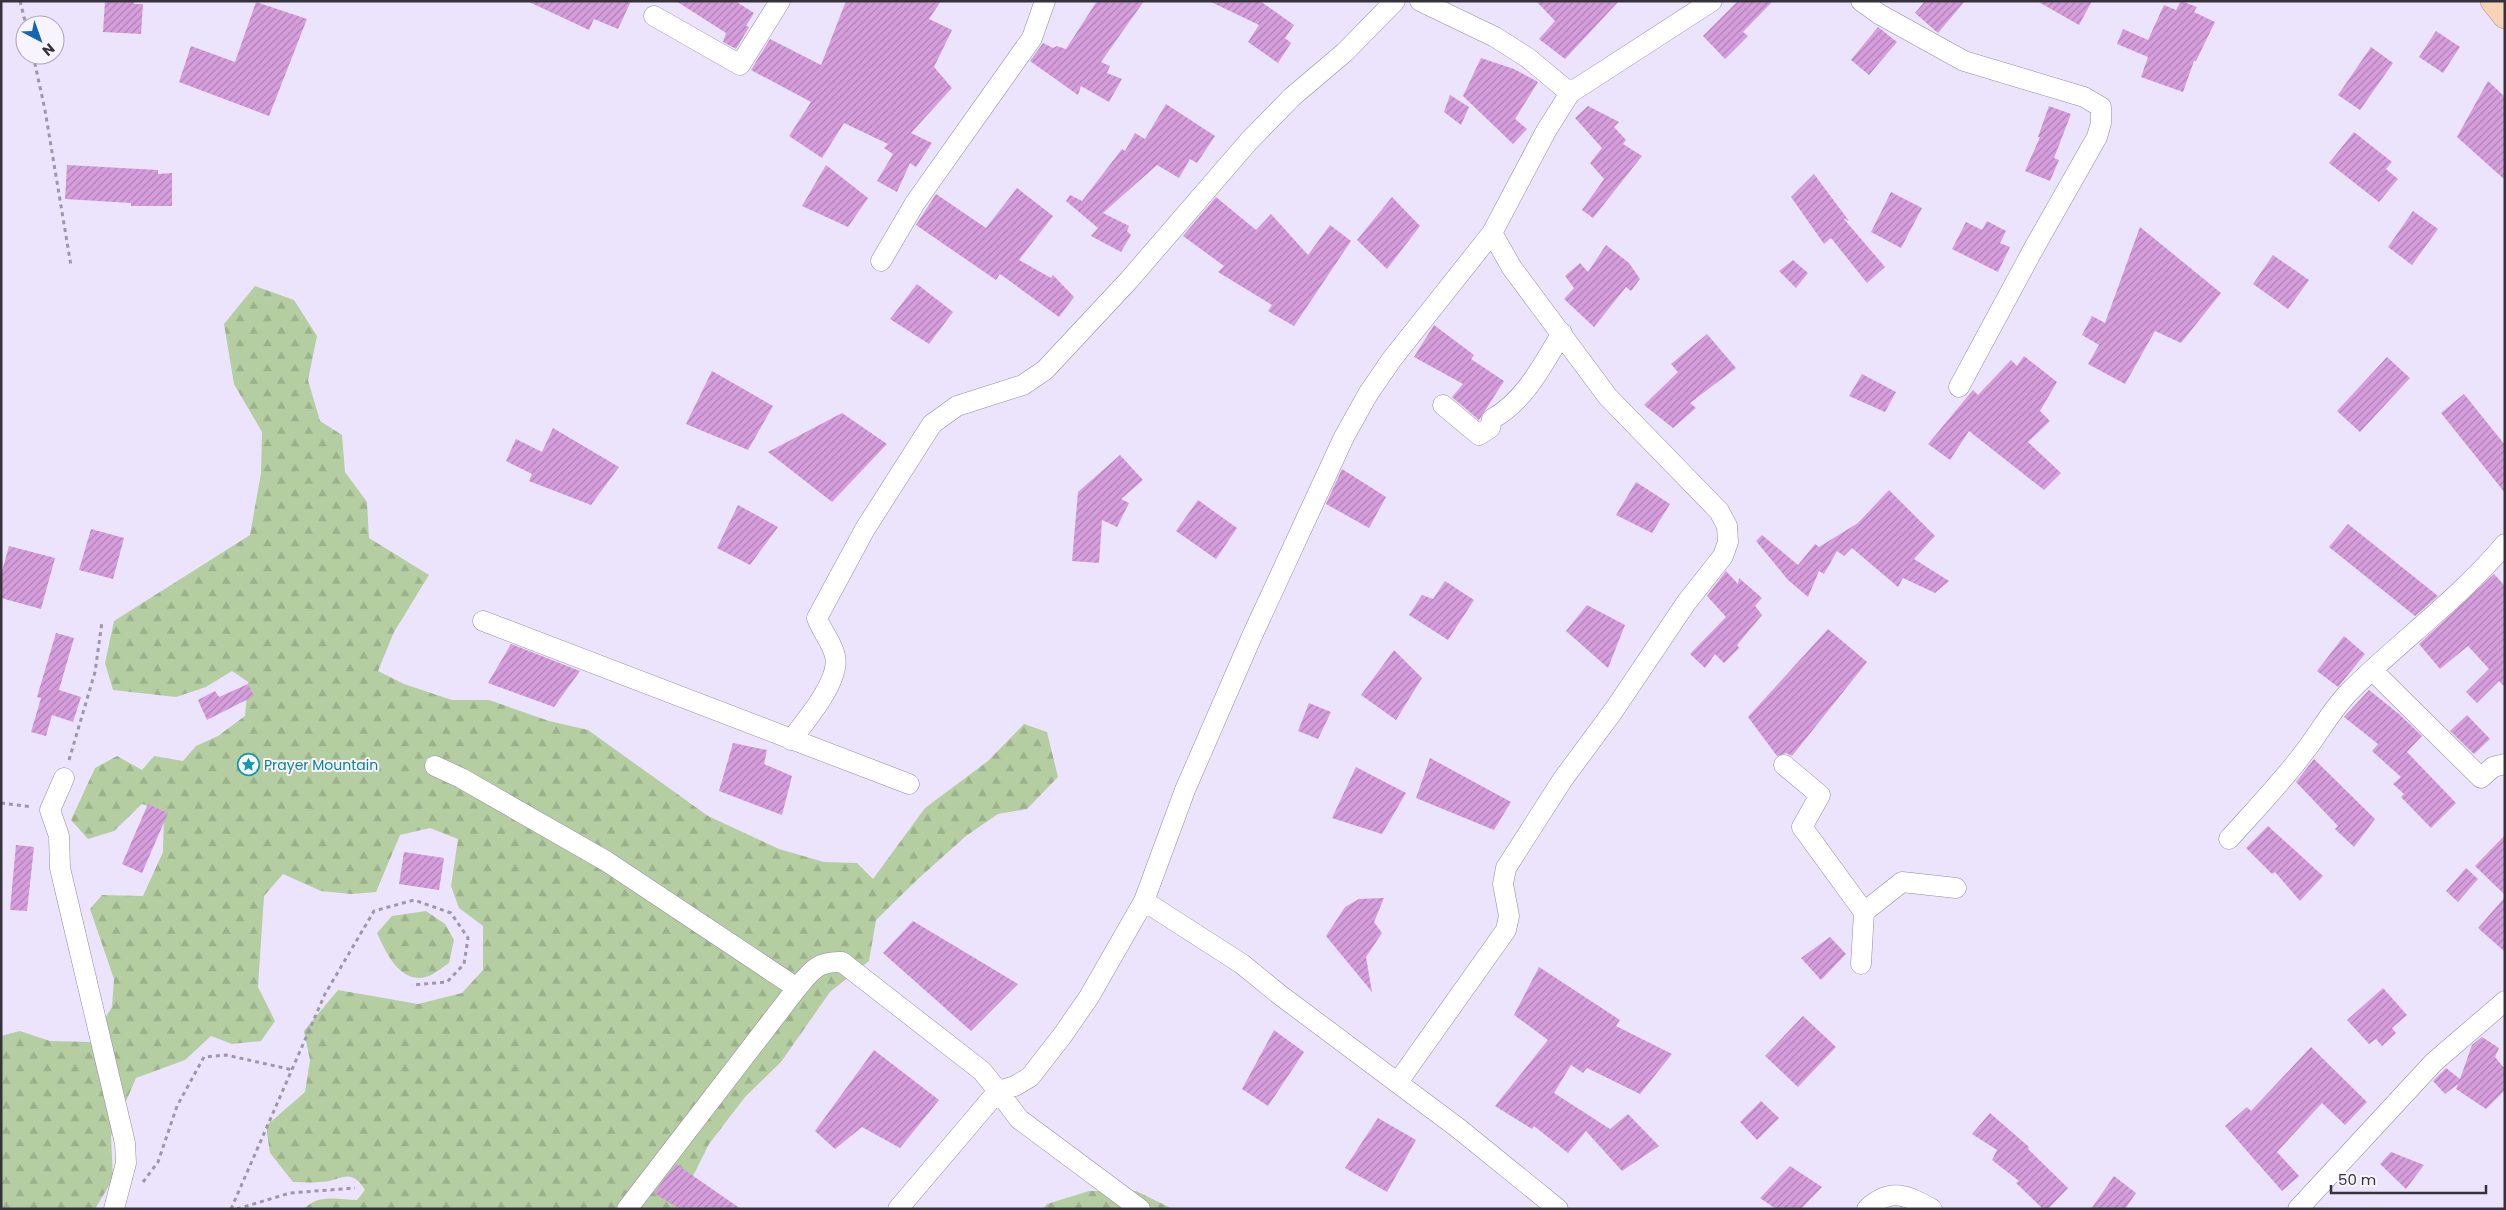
<svg xmlns="http://www.w3.org/2000/svg" width="2506" height="1210" font-family="Poppins,sans-serif">
<style>
.forest{fill:url(#forest-firs)}
.building{fill:url(#building-hatch)}
.lines{fill:none;stroke-linecap:round;stroke-linejoin:round}
.minor-casing{stroke:#928ba1;stroke-width:21}
.major-casing{stroke:#af886d;stroke-width:26}
.path{stroke:#9d97a9;stroke-width:3;stroke-dasharray:4 4;stroke-linecap:butt}
.minor{stroke:#fff;stroke-width:20}
.major{stroke:#f7d3b8;stroke-width:25}
.labels{text-anchor:middle;stroke-width:4;stroke-linejoin:round;paint-order:stroke}
.culture-label{font-size:14px;fill:#0d838f;stroke:#f7f4fe;text-anchor:start}
</style>
<defs>
<pattern id="forest-firs" width="22" height="20" patternUnits="userSpaceOnUse" patternTransform="scale(1.25)"><rect width="22" height="20" fill="#b4cea2"/><path d="M5 1l3.5 6h-7zM16 11l3.5 6h-7z" fill="#9bb18c"/></pattern>
<pattern id="building-hatch" width="6" height="6" patternUnits="userSpaceOnUse" patternTransform="scale(1.25)"><rect width="6" height="6" fill="#d69edc"/><path d="M-1 1l2-2M0 6l6-6M5 7l2-2" fill="none" stroke="#ae81b4"/></pattern>
</defs>
<rect width="100%" height="100%" fill="#ece4fd"/>
<path class="forest" d="M 255,286 L 294,300 L 317,336 L 308,380 L 320,421 L 342,435 L 345,472 L 367,502 L 369,538 L 429,575 L 394,632 L 378,671 L 404,684 L 452,700 L 489,700 L 549,721 L 588,730 L 708,816 L 779,849 L 824,862 L 857,863 L 873,879 L 925,808 L 988,761 L 1024,724 L 1047,732 L 1058,777 L 1027,809 L 998,814 L 966,836 L 918,879 L 876,920 L 869,961 L 830,992 L 781,1062 L 745,1097 L 709,1144 L 691,1180 L 686,1209 L 304,1209 C 317,1194 339,1199 357,1200 L 365,1190 C 350,1166 342,1181 321,1182 C 312,1183 302,1182 293,1182 L 270,1153 L 266,1126 L 305,1092 L 310,1060 L 304,1031 L 338,990 L 418,1004 L 462,993 L 483,970 L 483,926 L 459,908 L 451,886 L 458,839 L 430,828 L 400,835 L 376,892 L 351,894 L 321,891 L 283,874 L 264,896 L 258,987 L 275,1021 L 261,1041 L 232,1044 L 211,1036 L 185,1060 L 136,1078 L 111,1136 L 113,1179 L 95,1209 L 1,1209 L 1,1036 L 20,1031 L 50,1041 L 90,1042 L 112,1007 L 114,979 L 90,909 L 102,895 L 143,896 L 163,852 L 164,811 L 142,804 L 114,831 L 88,839 L 71,820 L 95,768 L 117,756 L 142,770 L 154,756 L 183,761 L 196,746 L 218,736 L 245,716 L 248,682 L 232,671 L 206,687 L 176,697 L 113,690 L 105,663 L 114,621 L 250,535 L 261,473 L 262,432 L 234,384 L 224,324 Z
M 426,911 L 445,924 L 454,940 L 449,963 C 443,967 436,973 429,976 C 401,986 386,953 377,933 L 392,916 Z
M 1089,1191 L 1136,1191 L 1173,1209 L 1043,1209 L 1047,1204 Z"/>
<path class="building" d="M 105,1 L 134,1 L 134,4 L 143,4 L 141,34 L 103,32 Z
M 527,1 L 631,1 L 618,29 L 594,19 L 589,30 Z
M 676,1 L 735,1 L 754,13 L 746,26 L 749,27 L 736,49 L 723,42 L 726,33 Z
M 846,1 L 941,1 L 929,19 L 952,30 L 934,67 L 952,88 L 911,133 L 932,143 L 916,167 L 910,163 L 897,192 L 877,181 L 893,154 L 884,148 L 888,144 L 844,123 L 822,158 L 789,136 L 811,102 L 751,70 L 770,39 L 821,65 Z
M 1097,1 L 1144,1 L 1101,62 L 1110,66 L 1107,73 L 1122,79 L 1109,102 L 1081,86 L 1078,95 L 1030,61 L 1043,43 L 1053,48 L 1057,46 L 1066,49 Z
M 1209,1 L 1260,1 L 1294,25 L 1285,38 L 1291,43 L 1278,63 L 1248,42 L 1259,25 Z
M 1536,1 L 1619,1 L 1565,59 L 1539,39 L 1555,21 Z
M 1738,1 L 1773,1 L 1743,32 L 1748,36 L 1725,59 L 1703,36 Z
M 1925,1 L 1965,1 L 1938,33 L 1915,13 Z
M 2037,1 L 2092,1 L 2079,25 Z
M 2181,1 L 2197,7 L 2194,12 L 2215,22 L 2196,61 L 2194,61 L 2183,92 L 2141,77 L 2148,57 L 2117,44 L 2123,29 L 2148,40 L 2164,5 L 2176,10 Z
M 256,2 L 307,19 L 269,116 L 179,82 L 191,46 L 235,62 Z
M 1878,27 L 1897,42 L 1869,75 L 1851,60 Z
M 2436,31 L 2460,47 L 2443,73 L 2419,57 Z
M 2371,47 L 2393,63 L 2360,110 L 2338,95 Z
M 1481,58 L 1514,69 L 1538,82 L 1515,119 L 1527,129 L 1513,144 L 1463,96 Z
M 2488,81 L 2505,97 L 2505,180 L 2457,137 Z
M 1450,95 L 1469,107 L 1461,125 L 1444,112 Z
M 1166,104 L 1215,136 L 1197,163 L 1190,159 L 1179,178 L 1157,165 L 1103,213 L 1129,226 L 1127,231 L 1131,235 L 1121,252 L 1091,236 L 1098,228 L 1066,201 L 1070,195 L 1082,201 L 1122,149 L 1125,151 L 1135,133 L 1145,139 Z
M 1588,106 L 1619,122 L 1614,127 L 1626,140 L 1623,144 L 1642,156 L 1593,218 L 1582,210 L 1604,179 L 1590,163 L 1602,148 L 1575,118 Z
M 2049,106 L 2071,114 L 2054,158 L 2059,160 L 2050,181 L 2025,171 L 2040,137 L 2038,137 Z
M 2354,132 L 2392,162 L 2386,169 L 2398,179 L 2379,202 L 2329,163 Z
M 67,165 L 158,170 L 158,174 L 172,173 L 172,206 L 131,206 L 131,203 L 65,199 Z
M 826,165 L 868,198 L 848,227 L 802,206 Z
M 1814,174 L 1849,221 L 1843,218 L 1885,267 L 1867,283 L 1831,238 L 1824,244 L 1791,197 Z
M 1017,188 L 1053,216 L 1019,260 L 1051,278 L 1053,275 L 1074,297 L 1059,317 L 1000,274 L 996,280 L 916,225 L 936,194 L 986,228 Z
M 1891,192 L 1922,208 L 1901,248 L 1871,232 Z
M 1216,197 L 1256,230 L 1271,214 L 1308,255 L 1330,225 L 1351,241 L 1294,326 L 1268,311 L 1272,305 L 1218,272 L 1224,266 L 1183,236 Z
M 1392,197 L 1420,226 L 1387,269 L 1357,240 Z
M 2413,211 L 2438,229 L 2412,265 L 2388,247 Z
M 1987,221 L 2006,231 L 2000,243 L 2010,247 L 1998,272 L 1952,249 L 1966,222 L 1982,230 Z
M 2140,227 L 2221,293 L 2181,343 L 2155,331 L 2125,384 L 2088,364 L 2099,345 L 2082,335 L 2092,316 L 2105,323 Z
M 1606,245 L 1629,263 L 1640,279 L 1631,291 L 1626,287 L 1594,327 L 1564,299 L 1574,288 L 1565,276 L 1580,263 L 1588,272 Z
M 2273,255 L 2309,280 L 2288,309 L 2253,284 Z
M 1793,260 L 1808,273 L 1796,288 L 1779,271 Z
M 917,284 L 953,312 L 929,344 L 890,319 Z
M 1434,325 L 1474,355 L 1471,359 L 1504,381 L 1479,420 L 1452,397 L 1463,384 L 1414,357 Z
M 1707,334 L 1736,368 L 1690,403 L 1696,408 L 1673,428 L 1644,405 L 1678,372 L 1671,364 Z
M 2024,356 L 2057,382 L 2040,411 L 2050,421 L 2028,442 L 2061,473 L 2044,490 L 1969,431 L 1950,460 L 1928,444 L 1973,390 L 1978,395 L 2011,360 L 2017,366 Z
M 2387,357 L 2410,378 L 2360,432 L 2337,411 Z
M 712,371 L 773,406 L 748,450 L 686,424 Z
M 1862,374 L 1896,392 L 1885,412 L 1849,396 Z
M 2464,394 L 2505,445 L 2505,493 L 2441,413 Z
M 842,413 L 887,444 L 832,502 L 768,452 Z
M 553,428 L 619,467 L 591,505 L 529,481 L 532,474 L 506,461 L 516,439 L 542,452 Z
M 1120,455 L 1143,480 L 1121,499 L 1129,503 L 1117,527 L 1102,520 L 1099,563 L 1072,561 L 1078,492 Z
M 1342,469 L 1386,497 L 1369,528 L 1326,504 Z
M 1636,482 L 1670,504 L 1652,533 L 1616,515 Z
M 1889,490 L 1935,536 L 1914,559 L 1949,581 L 1935,593 L 1903,578 L 1898,587 L 1852,548 L 1844,556 L 1837,551 L 1824,574 L 1819,571 L 1808,597 L 1788,580 L 1756,541 L 1762,535 L 1798,565 L 1815,544 L 1819,547 L 1858,523 Z
M 1198,500 L 1237,528 L 1216,559 L 1176,531 Z
M 738,505 L 778,527 L 750,565 L 717,548 Z
M 2348,524 L 2438,596 L 2415,616 L 2329,547 Z
M 91,529 L 124,538 L 113,579 L 79,570 Z
M 9,546 L 55,558 L 41,609 L 1,598 L 1,575 Z
M 1726,571 L 1738,584 L 1739,578 L 1762,598 L 1755,606 L 1762,615 L 1737,645 L 1739,648 L 1724,663 L 1715,654 L 1705,668 L 1690,654 L 1726,617 L 1707,596 Z
M 2494,574 L 2505,586 L 2505,687 L 2499,681 L 2477,703 L 2466,692 L 2489,669 L 2468,646 L 2440,669 L 2419,644 Z
M 1445,581 L 1474,600 L 1448,640 L 1409,615 L 1422,595 L 1433,599 Z
M 1587,605 L 1625,625 L 1608,668 L 1566,631 Z
M 1828,629 L 1867,662 L 1792,756 L 1786,753 L 1777,756 L 1748,717 Z
M 56,633 L 74,638 L 59,690 L 81,697 L 73,722 L 52,715 L 46,736 L 31,732 L 41,698 L 37,697 Z
M 2344,636 L 2365,654 L 2338,687 L 2317,671 Z
M 511,644 L 580,671 L 554,707 L 488,683 Z
M 1394,650 L 1422,678 L 1396,720 L 1361,695 Z
M 248,684 L 254,696 L 207,720 L 198,700 L 215,691 L 219,697 Z
M 2369,690 L 2399,714 L 2422,736 L 2407,752 L 2456,803 L 2431,828 L 2401,797 L 2404,794 L 2393,784 L 2401,777 L 2372,751 L 2378,744 L 2344,717 Z
M 1309,703 L 1331,712 L 1318,739 L 1298,731 Z
M 2467,715 L 2490,739 L 2474,754 L 2450,731 Z
M 733,743 L 767,750 L 764,764 L 792,776 L 782,815 L 719,791 Z
M 1430,758 L 1511,802 L 1494,830 L 1416,798 Z
M 2314,759 L 2375,819 L 2354,847 L 2335,829 L 2338,826 L 2296,782 Z
M 1356,767 L 1406,793 L 1382,834 L 1332,818 Z
M 148,804 L 168,813 L 142,873 L 122,864 Z
M 2268,826 L 2323,876 L 2300,901 L 2275,872 L 2272,874 L 2246,848 Z
M 2505,835 L 2505,895 L 2475,866 Z
M 16,845 L 34,847 L 27,911 L 10,910 Z
M 404,852 L 444,858 L 439,890 L 399,884 Z
M 2466,868 L 2478,879 L 2458,902 L 2446,891 Z
M 2505,897 L 2505,952 L 2478,928 Z
M 1384,898 L 1374,922 L 1382,933 L 1366,957 L 1372,992 L 1326,936 L 1345,907 L 1359,899 Z
M 913,921 L 1018,984 L 971,1031 L 883,953 Z
M 1830,937 L 1846,954 L 1821,980 L 1801,958 Z
M 1539,967 L 1620,1020 L 1616,1026 L 1672,1054 L 1640,1094 L 1587,1068 L 1583,1073 L 1571,1065 L 1554,1093 L 1610,1129 L 1628,1114 L 1659,1146 L 1622,1171 L 1586,1131 L 1568,1153 L 1534,1126 L 1532,1129 L 1495,1106 L 1548,1040 L 1514,1015 Z
M 2383,988 L 2407,1015 L 2392,1028 L 2396,1033 L 2382,1046 L 2376,1039 L 2369,1044 L 2347,1020 Z
M 1803,1016 L 1836,1047 L 1798,1087 L 1765,1056 Z
M 1274,1030 L 1304,1052 L 1268,1106 L 1242,1089 Z
M 2482,1037 L 2499,1048 L 2495,1057 L 2505,1069 L 2505,1090 L 2486,1109 L 2456,1089 L 2458,1084 L 2445,1094 L 2433,1081 L 2446,1068 L 2460,1079 L 2472,1045 Z
M 2311,1047 L 2367,1102 L 2345,1125 L 2322,1103 L 2277,1152 L 2299,1176 L 2282,1191 L 2225,1126 L 2247,1107 L 2251,1111 Z
M 874,1050 L 939,1100 L 900,1148 L 862,1127 L 835,1149 L 815,1131 Z
M 1761,1101 L 1779,1118 L 1757,1140 L 1740,1122 Z
M 1990,1113 L 2029,1147 L 2028,1149 L 2068,1188 L 2048,1209 L 2043,1209 L 2016,1183 L 2019,1181 L 1992,1160 L 1997,1150 L 1972,1134 Z
M 1378,1118 L 1416,1140 L 1387,1192 L 1345,1168 Z
M 2391,1152 L 2424,1165 L 2406,1189 L 2380,1164 Z
M 676,1164 L 741,1209 L 680,1209 L 654,1193 Z
M 1790,1166 L 1822,1187 L 1801,1209 L 1776,1209 L 1760,1198 Z
M 2114,1176 L 2136,1193 L 2125,1209 L 2091,1209 Z"/>
<g class="lines">
<defs>
<path id="minor" d="M 1420,1 L 1495,37 L 1528,58 L 1570,93
M 1861,1 L 1879,14 L 1964,61 L 2084,97 L 2101,107 L 2101,123 L 2097,137 L 2034,248 L 1959,387
M 654,16 L 740,65 L 780,1
M 881,261 L 915,203 L 1032,38 L 1045,1
M 1443,405 L 1479,435 L 1490,428 L 1492,419 C 1525,401 1543,364 1562,333
M 483,621 L 909,784
M 2373,671 L 2481,778 L 2493,767 L 2505,764
M 791,740 C 805,722 841,680 835,656 C 832,642 822,632 817,618 L 865,529 L 932,424 L 957,406 L 1023,385 L 1045,370 L 1129,280 L 1249,141 L 1292,97 L 1345,52 L 1395,1
M 1784,765 L 1820,795 L 1802,827 L 1864,912 L 1861,964
M 435,766 L 461,778 L 606,861 L 797,988
M 64,778 L 50,810 L 59,836 L 60,868 L 125,1143 L 126,1163 L 114,1209
M 2229,839 C 2254,811 2280,784 2302,755 C 2319,734 2331,710 2350,691 C 2400,641 2459,599 2505,544
M 1144,901 L 1242,964 L 1280,995 L 1458,1128 L 1558,1209
M 1864,912 L 1902,882 L 1956,888
M 1398,1082 L 1506,930 L 1509,916 L 1503,884 L 1506,868 L 1563,779 L 1614,710 L 1686,603 L 1723,556 L 1728,542 L 1727,526 L 1719,511 L 1608,397 L 1512,268 L 1492,233
M 627,1209 L 797,988 C 812,970 818,961 842,962 L 982,1071 L 998,1091 L 898,1209
M 1140,1209 L 1019,1119 L 998,1091 L 1015,1086 L 1030,1077 L 1062,1036 L 1089,997 L 1144,901 L 1185,790 L 1252,636 L 1344,437 L 1368,394 L 1392,359 L 1492,233 L 1546,131 L 1570,93 L 1712,1
M 1867,1209 C 1891,1187 1907,1195 1932,1209
M 2298,1209 L 2434,1062 L 2505,1001"/>
<path id="major" d="M 2493,1 L 2505,16"/>
</defs>
<use href="#minor" class="minor-casing"/>
<use href="#major" class="major-casing"/>
<path class="path" d="M 20,1 L 26,25
M 33,55 L 45,110 L 71,266
M 69,760 L 95,672 L 102,622
M 1,803 L 32,807
M 143,1182 L 158,1162 L 177,1106 L 204,1057 L 226,1055 L 293,1070
M 231,1209 L 325,994 L 374,911 L 414,900 L 451,913 L 468,938 L 464,964 L 447,982 L 412,985
M 237,1209 L 290,1193 L 355,1188"/>
<use href="#minor" class="minor"/>
<use href="#major" class="major"/>
</g>
<defs>
<symbol id="sight-ring" viewBox="-11 -11 22 22"><circle r="9.5" fill="#f7f4fe" stroke="#0f9aa8" stroke-width="1.5"/><path d="M0-6L1.8-2.2L6-1.7L2.9 1.2L3.7 5.4L0 3.3L-3.7 5.4L-2.9 1.2L-6-1.7L-1.8-2.2Z" fill="#0f9aa8"/></symbol>
</defs>
<g fill-rule="evenodd">
<use href="#sight-ring" x="236" y="752" width="25" height="25"/>
</g>
<g class="labels">
<g class="culture-label">
<text x="264" y="770">Prayer Mountain</text>
</g>
</g>
<rect width="2506" height="1210" fill="none" stroke="#35323b" stroke-width="5"/>
<g transform="translate(40 40) rotate(139)"><circle r="24" fill="#f7f4fe" stroke="#a9a6b0"/>
<path d="M0-4L9 19L0 12L-9 19Z" fill="#1465b3"/>
<text y="-8" font-size="14" font-weight="bold" text-anchor="middle" fill="#35323b">N</text>
</g>
<path d="M2331 1185v8h155v-8" fill="none" stroke="#35323b" stroke-width="2.5"/>
<text x="2338" y="1185" font-size="15" fill="#35323b" stroke="#f7f4fe" stroke-width="4" paint-order="stroke">50 m</text>
</svg>
